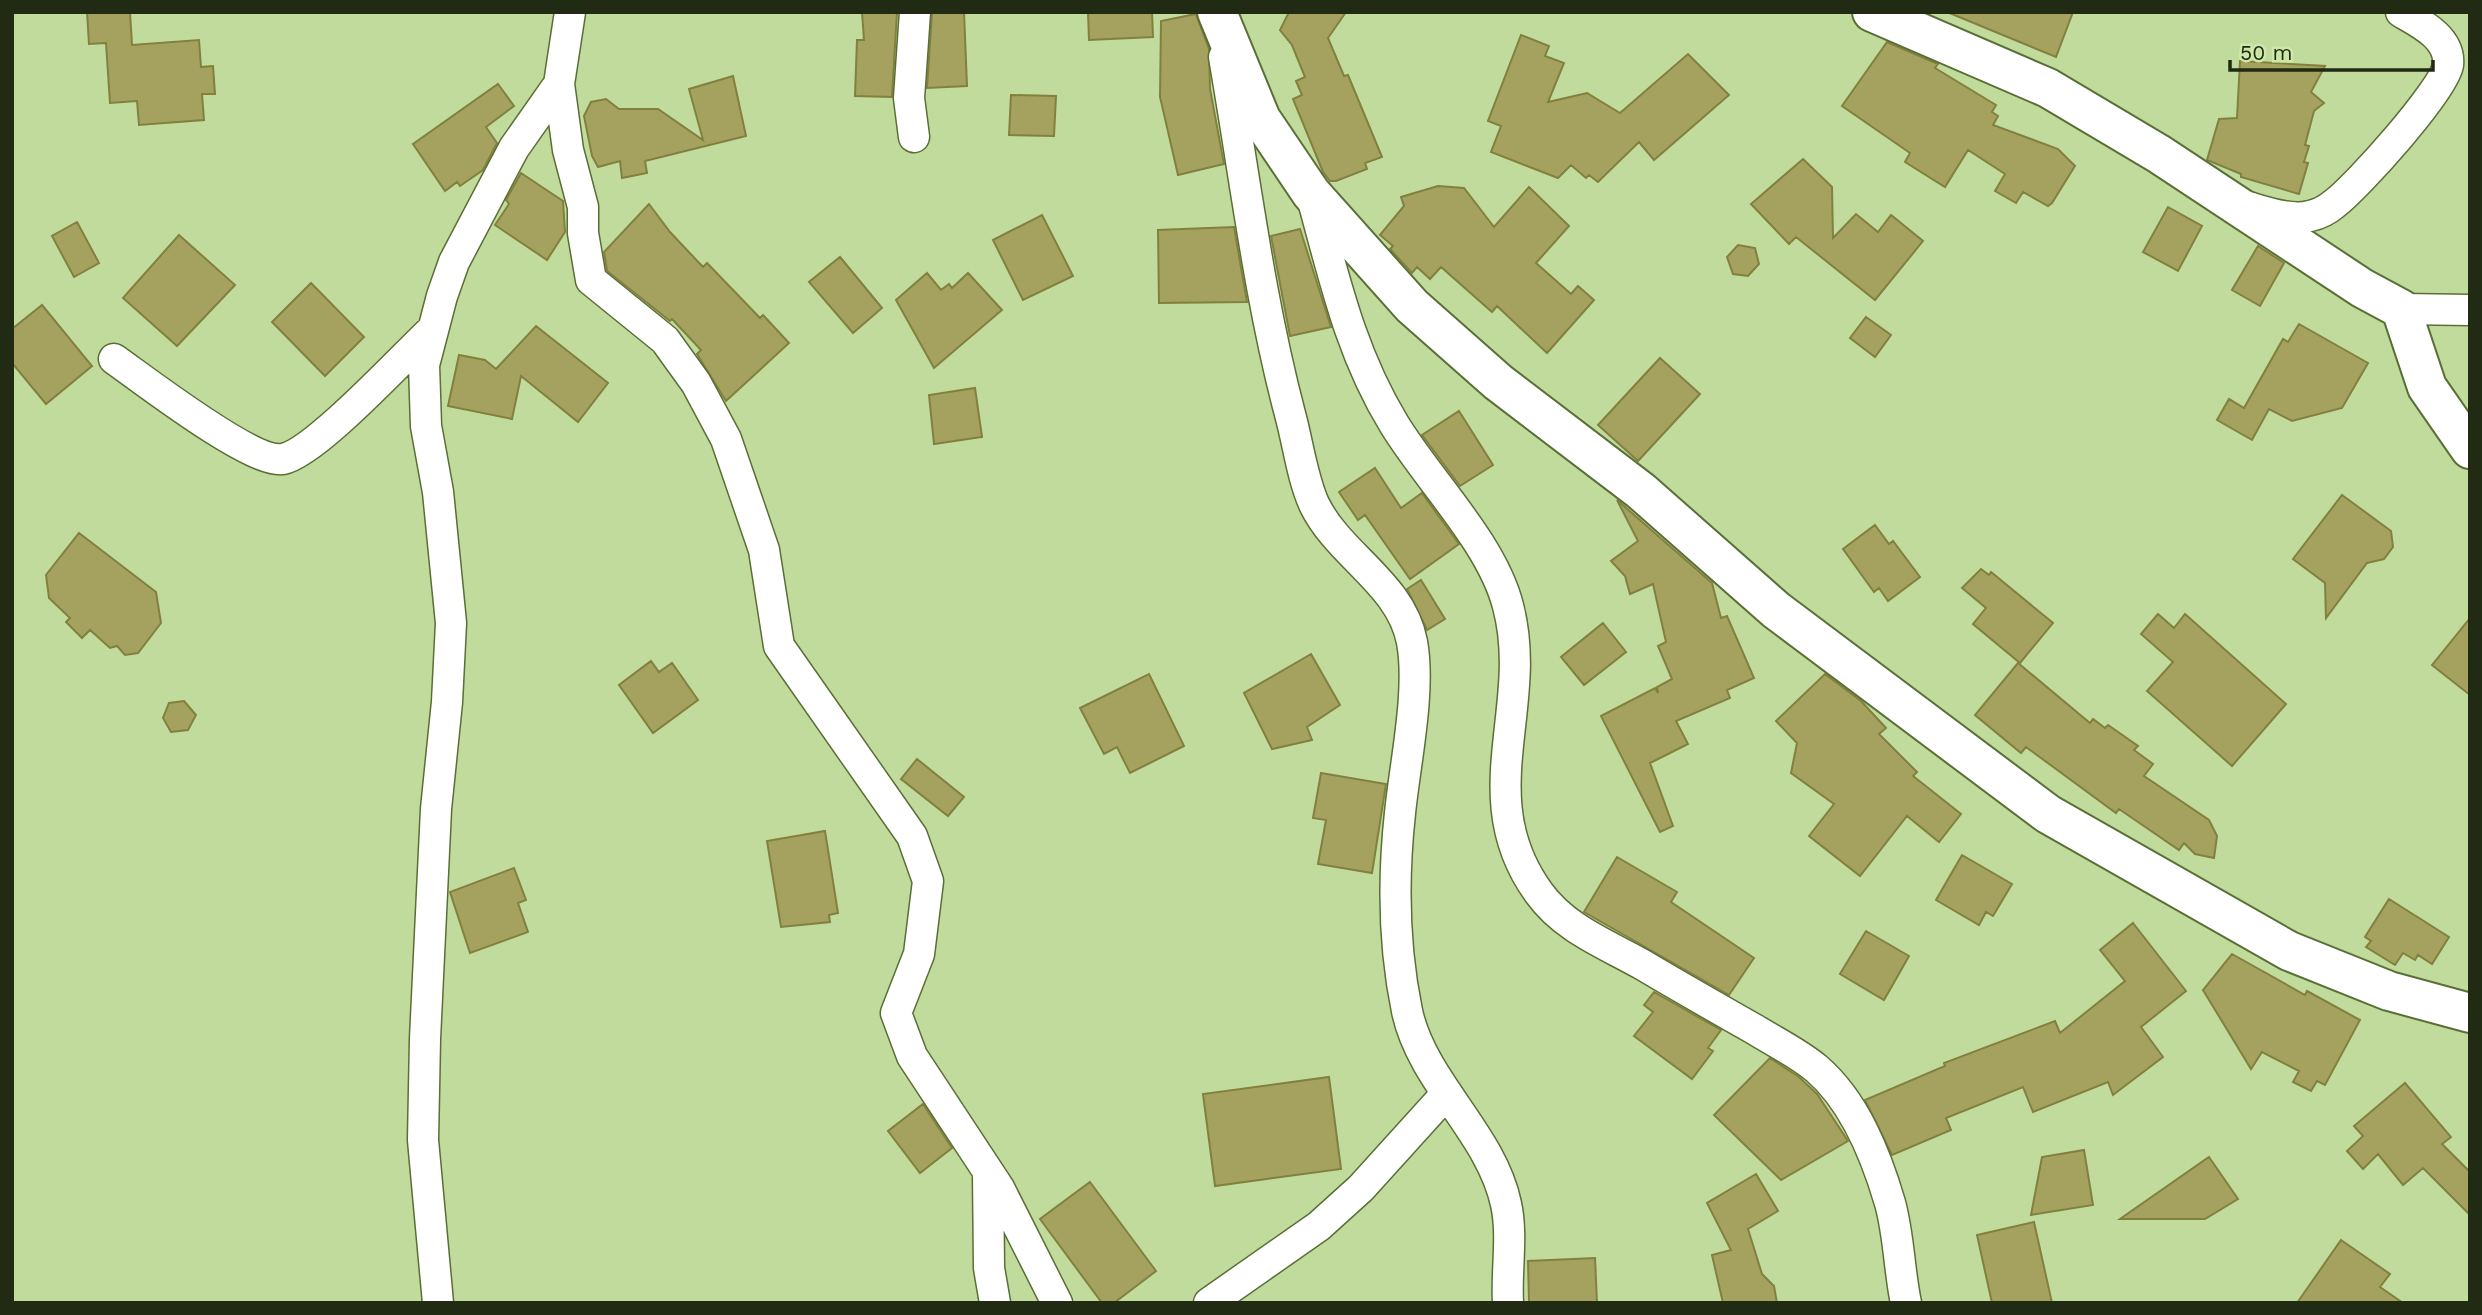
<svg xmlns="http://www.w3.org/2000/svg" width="2482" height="1315" font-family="'Work Sans',sans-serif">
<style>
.building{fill:#a5a260;stroke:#82803e;stroke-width:2}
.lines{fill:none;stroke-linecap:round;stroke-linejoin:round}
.street-casing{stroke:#596f35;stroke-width:33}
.secondary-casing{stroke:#596f35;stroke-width:42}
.street{stroke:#fff;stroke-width:30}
.secondary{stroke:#fff;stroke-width:38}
</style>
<rect width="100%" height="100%" fill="#c1db9c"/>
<path class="building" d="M 87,12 L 130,12 L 132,45 L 199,40 L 201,67 L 213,66 L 215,94 L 202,94 L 204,120 L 139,125 L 137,101 L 110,103 L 106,43 L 89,44 Z
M 862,12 L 897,12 L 892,97 L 855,96 L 857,40 L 864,40 Z
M 932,12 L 964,12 L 967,86 L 927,88 Z
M 1088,12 L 1152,12 L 1153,37 L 1089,40 Z
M 1289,12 L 1346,12 L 1328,38 L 1344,76 L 1348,75 L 1382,157 L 1365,163 L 1367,169 L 1336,181 L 1330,181 L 1323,172 L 1293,99 L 1302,95 L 1296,81 L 1305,77 L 1292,45 L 1280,30 Z
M 1947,12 L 2073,12 L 2056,57 Z
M 1196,14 L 1209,49 L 1210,89 L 1224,164 L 1178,175 L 1160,97 L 1161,21 Z
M 1521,35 L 1549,46 L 1545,56 L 1564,63 L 1548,102 L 1587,93 L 1620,113 L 1688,54 L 1729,95 L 1654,160 L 1639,142 L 1598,182 L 1589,175 L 1586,178 L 1571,165 L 1558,178 L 1491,152 L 1501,126 L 1488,121 Z
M 1887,42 L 1938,64 L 1935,68 L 1996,105 L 1992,112 L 1998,116 L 1993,125 L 2058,149 L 2075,166 L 2052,203 L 2048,206 L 2023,192 L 2016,203 L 1995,191 L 2005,174 L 1968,150 L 1945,187 L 1905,162 L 1910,153 L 1842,106 Z
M 2240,61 L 2325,66 L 2311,92 L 2324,103 L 2314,111 L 2305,145 L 2309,146 L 2304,162 L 2308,163 L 2299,194 L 2241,177 L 2241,174 L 2207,160 L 2219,119 L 2237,118 Z
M 733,76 L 746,136 L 645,161 L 647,173 L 622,178 L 620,161 L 598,167 L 592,156 L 584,116 L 591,102 L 606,99 L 619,109 L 658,109 L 703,140 L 689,89 Z
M 498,84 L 514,106 L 486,127 L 497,143 L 483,170 L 460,186 L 457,182 L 445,191 L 413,144 Z
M 1011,95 L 1056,96 L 1054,136 L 1009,135 Z
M 1803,159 L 1832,187 L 1833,238 L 1856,214 L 1878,232 L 1891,215 L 1923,241 L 1875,300 L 1796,237 L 1789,244 L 1751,204 Z
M 521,173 L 563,201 L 565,232 L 547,260 L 495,225 L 509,204 L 506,200 Z
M 1438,186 L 1464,188 L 1494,227 L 1529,187 L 1569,226 L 1536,263 L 1571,294 L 1578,286 L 1594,300 L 1547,353 L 1497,306 L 1492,312 L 1441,267 L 1430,279 L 1417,267 L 1412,273 L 1390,249 L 1393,246 L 1380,235 L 1404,206 L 1401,197 Z
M 649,204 L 670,232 L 703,267 L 707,263 L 760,318 L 763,315 L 789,343 L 726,401 L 697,354 L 701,350 L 672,319 L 670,321 L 607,271 L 604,252 Z
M 2168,207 L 2202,226 L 2178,271 L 2143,252 Z
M 1042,215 L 1073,276 L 1023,300 L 993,240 Z
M 77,222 L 99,263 L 74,277 L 52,236 Z
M 1234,227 L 1247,302 L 1159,303 L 1158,230 Z
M 1300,229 L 1331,327 L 1290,336 L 1271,236 Z
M 179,235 L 235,285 L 177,346 L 123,298 Z
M 1738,245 L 1755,248 L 1759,264 L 1748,276 L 1733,274 L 1727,257 Z
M 2258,246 L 2284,263 L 2260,306 L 2232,290 Z
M 840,257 L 882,308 L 853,333 L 809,282 Z
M 927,273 L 941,290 L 949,284 L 952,288 L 968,273 L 1002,310 L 934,368 L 896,300 Z
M 311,283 L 364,337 L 325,376 L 272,322 Z
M 42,305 L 92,366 L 46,404 L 12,363 L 12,329 Z
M 1866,317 L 1891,335 L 1875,357 L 1850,338 Z
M 2299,324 L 2368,363 L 2342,408 L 2292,421 L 2269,409 L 2252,440 L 2217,420 L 2229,399 L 2244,408 L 2283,339 L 2288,342 Z
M 536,326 L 608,383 L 578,422 L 521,376 L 512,419 L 448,406 L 459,355 L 485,360 L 496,369 Z
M 1660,358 L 1700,394 L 1638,461 L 1598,425 Z
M 975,388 L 982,437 L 934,444 L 929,395 Z
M 1459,411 L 1493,465 L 1460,486 L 1422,435 Z
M 1375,468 L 1401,508 L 1422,493 L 1459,544 L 1410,579 L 1365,515 L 1358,520 L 1339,492 Z
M 2342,495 L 2391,531 L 2393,547 L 2384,559 L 2367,563 L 2326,618 L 2325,583 L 2293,559 Z
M 1617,500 L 1712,583 L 1721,618 L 1727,616 L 1754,678 L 1727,690 L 1730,698 L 1676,721 L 1688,744 L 1650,763 L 1673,826 L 1660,832 L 1601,716 L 1655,688 L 1658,693 L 1657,687 L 1672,679 L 1658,646 L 1666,642 L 1653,584 L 1630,594 L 1625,576 L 1611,561 L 1638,541 Z
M 1875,525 L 1889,544 L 1893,541 L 1920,577 L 1888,601 L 1879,588 L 1874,592 L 1843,549 Z
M 79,533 L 156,592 L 161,623 L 138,653 L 125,655 L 117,646 L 110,648 L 90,630 L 82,638 L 66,622 L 70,618 L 49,598 L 46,575 Z
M 1981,569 L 1989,575 L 1991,572 L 2053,623 L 2020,663 L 1973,624 L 1986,608 L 1962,588 Z
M 1421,580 L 1445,619 L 1427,630 L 1407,589 Z
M 2158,614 L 2174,628 L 2185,614 L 2286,704 L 2232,766 L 2147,691 L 2173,662 L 2141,634 Z
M 2470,618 L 2470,695 L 2432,665 Z
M 1603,623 L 1626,652 L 1584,685 L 1561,657 Z
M 1311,654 L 1340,705 L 1307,727 L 1312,740 L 1272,749 L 1244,693 Z
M 651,661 L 659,672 L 672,663 L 698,700 L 653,733 L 619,685 Z
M 2018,663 L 2090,723 L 2093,719 L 2105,728 L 2108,725 L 2138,746 L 2134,750 L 2153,764 L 2144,776 L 2209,820 L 2217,836 L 2214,858 L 2195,854 L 2184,843 L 2179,850 L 2119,809 L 2116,813 L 2026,747 L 2021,753 L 1975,715 Z
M 1149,674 L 1184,746 L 1130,773 L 1117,747 L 1104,754 L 1080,708 Z
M 1825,674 L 1861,701 L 1886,728 L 1879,734 L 1917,772 L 1913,776 L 1961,814 L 1939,842 L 1907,816 L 1860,876 L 1809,836 L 1834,804 L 1791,773 L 1797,743 L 1776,721 Z
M 184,701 L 196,715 L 188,730 L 171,732 L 163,718 L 169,703 Z
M 917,759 L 964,797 L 948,816 L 901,779 Z
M 1321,773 L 1386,784 L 1372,873 L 1318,864 L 1326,820 L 1313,818 Z
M 825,831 L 838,913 L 829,915 L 830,922 L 781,927 L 767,841 Z
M 1962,855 L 2012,884 L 1993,916 L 1986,912 L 1979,925 L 1936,900 Z
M 1617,857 L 1677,892 L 1671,902 L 1754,958 L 1729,995 L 1584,912 Z
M 514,868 L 526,900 L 518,903 L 528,932 L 470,953 L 450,892 Z
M 2389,899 L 2449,937 L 2432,964 L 2418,955 L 2415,960 L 2403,953 L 2395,965 L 2366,947 L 2371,941 L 2365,937 Z
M 2133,923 L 2186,991 L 2141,1027 L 2163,1057 L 2113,1095 L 2108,1082 L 2033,1112 L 2023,1087 L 1946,1118 L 1951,1130 L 1892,1155 L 1865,1100 L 1945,1066 L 1944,1063 L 2055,1021 L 2060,1033 L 2125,981 L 2100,950 Z
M 1866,931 L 1909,956 L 1884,1000 L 1840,974 Z
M 2232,954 L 2305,995 L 2307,991 L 2360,1020 L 2325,1085 L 2317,1081 L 2311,1091 L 2293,1082 L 2299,1071 L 2262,1052 L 2251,1069 L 2203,990 Z
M 1654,992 L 1721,1030 L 1708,1048 L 1713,1051 L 1692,1079 L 1634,1036 L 1653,1012 L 1644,1005 Z
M 1770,1058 L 1799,1077 L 1817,1094 L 1848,1141 L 1781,1180 L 1714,1115 Z
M 1329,1077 L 1341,1169 L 1215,1186 L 1203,1094 Z
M 2405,1083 L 2451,1137 L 2442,1144 L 2470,1172 L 2470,1215 L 2423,1168 L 2403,1185 L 2378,1154 L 2363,1169 L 2347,1151 L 2363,1136 L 2354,1126 Z
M 923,1104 L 952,1148 L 920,1173 L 888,1131 Z
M 2084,1150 L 2093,1205 L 2031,1215 L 2042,1157 Z
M 2209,1157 L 2238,1199 L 2205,1219 L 2120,1219 Z
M 1756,1174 L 1778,1211 L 1748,1229 L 1762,1274 L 1774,1286 L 1777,1303 L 1723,1303 L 1712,1255 L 1731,1250 L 1707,1203 Z
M 1090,1182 L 1156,1271 L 1114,1303 L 1102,1303 L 1040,1219 Z
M 2034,1222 L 2052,1303 L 1992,1303 L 1977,1235 Z
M 2341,1240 L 2390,1274 L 2380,1287 L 2403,1303 L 2297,1303 Z
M 1595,1258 L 1597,1303 L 1529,1303 L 1528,1261 Z"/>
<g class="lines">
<defs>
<path id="street" d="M 1224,57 C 1245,177 1259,297 1290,414 C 1298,443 1302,477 1314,504 C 1339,556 1401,583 1412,642 C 1421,691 1405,763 1400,813 C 1393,877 1394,948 1407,1011 C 1422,1082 1491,1133 1506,1204 C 1513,1235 1506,1271 1508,1303
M 559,84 L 568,150 L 583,207 L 583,233 L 591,280 L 665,340 L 696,383 L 726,439 L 764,550 L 779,646 L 912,836 L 928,881 L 919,954 L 896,1013 L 912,1056 L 999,1188 L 1057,1303
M 914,137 L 909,98 L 915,12
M 1312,197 C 1334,277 1350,352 1394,424 C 1428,480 1492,543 1508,606 C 1535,707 1469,797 1539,893 C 1565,929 1606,944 1643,965 C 1680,987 1717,1008 1754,1029 C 1775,1042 1798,1053 1817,1069 C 1855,1102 1876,1155 1890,1203 C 1899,1235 1899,1270 1906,1303
M 2248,207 C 2266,212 2292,221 2310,216 C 2319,214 2327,210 2334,204 C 2357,187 2444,90 2448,65 C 2451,38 2420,23 2401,12
M 2401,309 L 2470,310
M 114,359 C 144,380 252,464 283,459 C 315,453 404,356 432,330
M 988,1173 L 989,1268 L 995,1303
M 438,1303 L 423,1140 L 425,1039 L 436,809 L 447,702 L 451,623 L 438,492 L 426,426 L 424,365 L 442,296 L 454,262 L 514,148 L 559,84 L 570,12
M 1209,1303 L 1319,1226 L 1361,1188 L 1447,1093"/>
<path id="secondary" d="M 1217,12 L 1261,119 L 1311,193 L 1412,306 L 1498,382 L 1641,491 L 1776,610 L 2048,814 L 2289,951 L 2389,991 L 2470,1013
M 1872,12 L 2048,88 L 2159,154 L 2362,288 L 2401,309 L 2427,387 L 2470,449"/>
</defs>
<use href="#street" class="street-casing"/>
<use href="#secondary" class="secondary-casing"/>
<use href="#street" class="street"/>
<use href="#secondary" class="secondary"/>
</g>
<rect width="2482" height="1315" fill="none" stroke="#212a12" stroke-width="28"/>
<path d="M2230 60v10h203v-10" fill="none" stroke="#212a12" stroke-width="3.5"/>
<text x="2240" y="60" font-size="21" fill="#212a12" stroke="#cee8a9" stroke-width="5" paint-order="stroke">50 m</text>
</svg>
